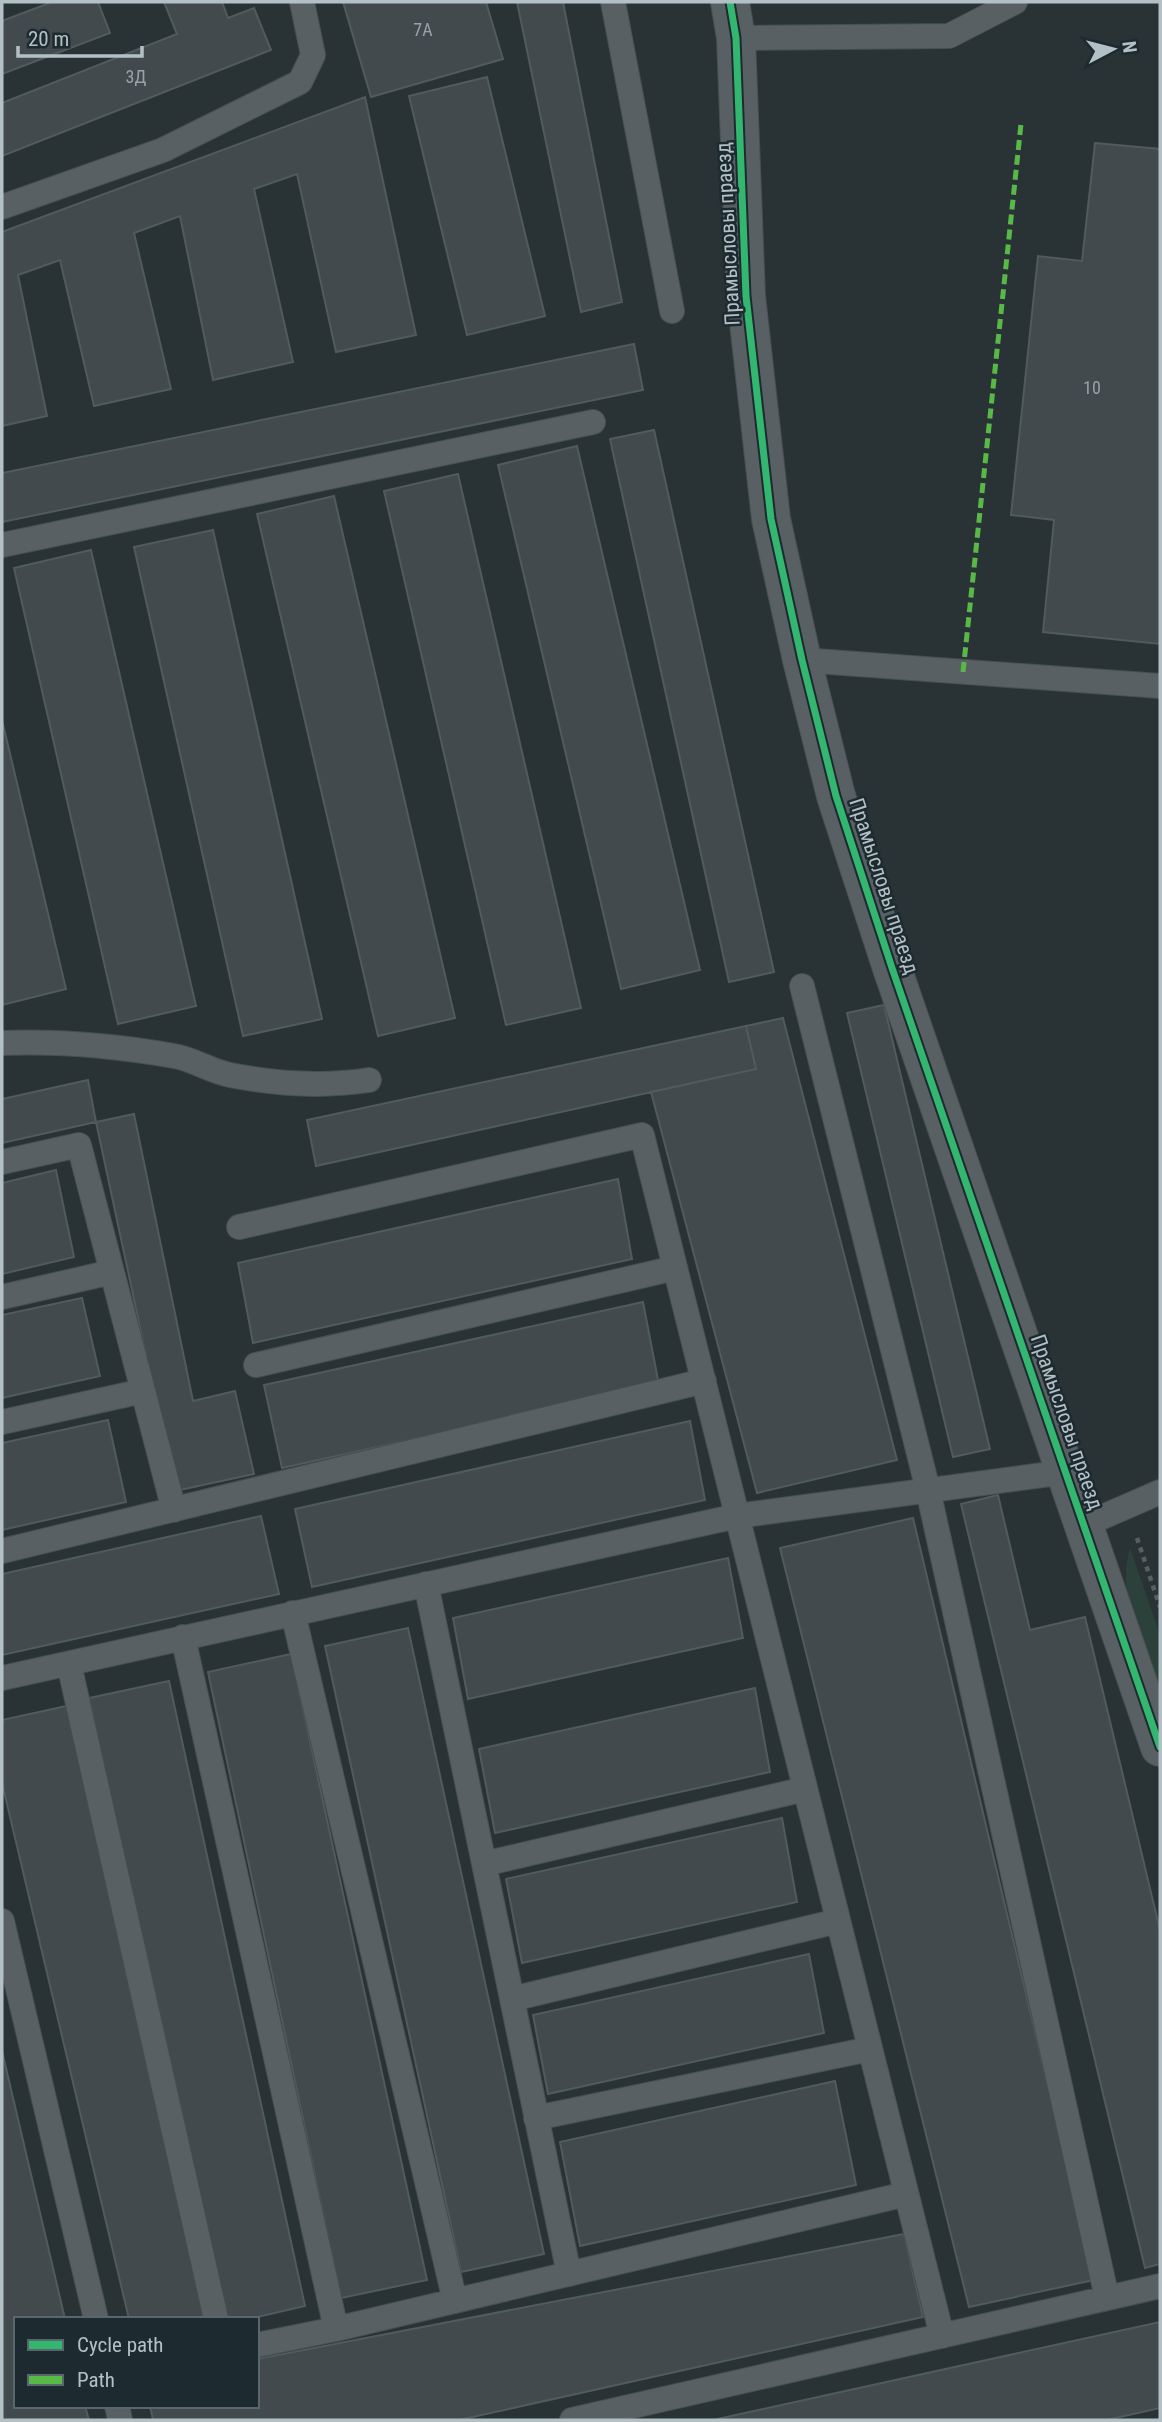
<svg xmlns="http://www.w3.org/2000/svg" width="1162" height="2422" font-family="'Roboto Condensed',sans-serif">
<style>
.green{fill:#2c413a}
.building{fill:#424a4d;stroke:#515a5d;stroke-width:2}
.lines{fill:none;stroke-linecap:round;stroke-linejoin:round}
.lane-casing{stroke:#474e50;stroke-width:26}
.street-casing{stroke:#474e50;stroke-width:40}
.path{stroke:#595f61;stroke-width:4.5;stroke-dasharray:5 5;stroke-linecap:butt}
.lane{stroke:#596064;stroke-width:24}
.street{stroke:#596064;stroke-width:38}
.quiet{stroke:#58b947;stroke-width:5;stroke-dasharray:10 5;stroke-linecap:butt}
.cycleway-casing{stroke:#1d2b30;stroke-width:11}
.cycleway{stroke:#33b770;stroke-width:7}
.labels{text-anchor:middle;stroke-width:5;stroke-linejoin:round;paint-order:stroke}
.number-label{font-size:18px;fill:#97a3a8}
.street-label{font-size:21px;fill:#b3c1c6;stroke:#1d2b30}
</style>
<rect width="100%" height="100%" fill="#293235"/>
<path class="green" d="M 1130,1548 L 1160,1635 L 1160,1697 C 1144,1650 1115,1597 1130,1548 Z"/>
<path class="building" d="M 52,2 L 98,2 L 110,33 L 2,74 L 2,21 Z
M 164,2 L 222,2 L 228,18 L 254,8 L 271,50 L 2,156 L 2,103 L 177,34 Z
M 343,2 L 486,2 L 503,59 L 371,97 Z
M 517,2 L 563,2 L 622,302 L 581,312 Z
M 487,77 L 545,316 L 467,335 L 409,96 Z
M 365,97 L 416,335 L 336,352 L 297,174 L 254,189 L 293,362 L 213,380 L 180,216 L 134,233 L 171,389 L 94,406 L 60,260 L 18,275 L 47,416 L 2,426 L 2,232 Z
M 1095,143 L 1160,149 L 1160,644 L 1043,632 L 1054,520 L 1011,515 L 1038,256 L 1082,261 Z
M 634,344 L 643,390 L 2,522 L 2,473 Z
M 654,430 L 774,972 L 729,982 L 610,439 Z
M 577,446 L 700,970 L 621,989 L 498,465 Z
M 458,474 L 581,1008 L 506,1025 L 384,491 Z
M 334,496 L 455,1018 L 378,1036 L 257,514 Z
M 213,530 L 322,1019 L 243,1036 L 134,547 Z
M 91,550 L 196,1006 L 118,1024 L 14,568 Z
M 2,720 L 66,989 L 2,1005 Z
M 884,1005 L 990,1449 L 953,1457 L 847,1013 Z
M 783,1018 L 897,1460 L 757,1493 L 651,1092 L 756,1069 L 746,1026 Z
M 746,1026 L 756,1069 L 316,1166 L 307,1120 Z
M 88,1080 L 96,1122 L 2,1143 L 2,1099 Z
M 134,1114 L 193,1401 L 235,1391 L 254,1474 L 175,1491 L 96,1122 Z
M 56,1170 L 74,1257 L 2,1274 L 2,1183 Z
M 618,1179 L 632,1259 L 253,1343 L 238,1263 Z
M 82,1298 L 100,1376 L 2,1398 L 2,1315 Z
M 643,1302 L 659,1385 L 282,1468 L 264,1385 Z
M 108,1420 L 126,1502 L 2,1530 L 2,1443 Z
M 690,1421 L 705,1500 L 312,1587 L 295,1509 Z
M 998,1495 L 1030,1630 L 1085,1617 L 1160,1930 L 1160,2264 L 1145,2268 L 961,1504 Z
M 261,1516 L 279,1594 L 2,1655 L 2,1574 Z
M 913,1518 L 1094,2280 L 969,2307 L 780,1548 Z
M 728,1558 L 743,1638 L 468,1699 L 453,1618 Z
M 408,1628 L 544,2254 L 461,2272 L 325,1646 Z
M 291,1654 L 427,2280 L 341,2298 L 208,1672 Z
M 169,1681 L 305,2306 L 249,2319 L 223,2319 L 89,1698 Z
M 755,1688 L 770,1772 L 495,1833 L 479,1749 Z
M 71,1705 L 209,2319 L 129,2319 L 2,1783 L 2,1720 Z
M 782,1818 L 797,1902 L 522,1963 L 506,1879 Z
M 809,1954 L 824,2033 L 548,2094 L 533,2015 Z
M 2,2051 L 65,2319 L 16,2319 L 16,2406 L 85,2406 L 89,2420 L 2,2420 Z
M 835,2081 L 856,2185 L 580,2246 L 560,2142 Z
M 904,2234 L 923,2317 L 459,2420 L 153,2420 L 150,2406 L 257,2406 L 257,2359 Z
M 1160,2322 L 1160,2408 L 1107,2420 L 713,2420 Z"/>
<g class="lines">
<defs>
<path id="lane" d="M 613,2 L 672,311
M 736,38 L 949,36 L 1015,2
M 2,207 L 163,150 L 300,82 L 313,55 L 302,2
M 2,545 L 593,422
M 802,660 L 1160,686
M 802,986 L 928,1490 L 1107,2298
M 2,1043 C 59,1041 117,1046 174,1056 C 193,1059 210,1071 230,1075 C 275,1084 323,1087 369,1080
M 2,1162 L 79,1145 L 174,1510
M 239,1227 L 642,1135 L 942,2336
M 2,1297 L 112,1272
M 256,1365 L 675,1268
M 2,1422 L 143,1391
M 1084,1525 L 1160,1492
M 2,1551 L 704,1381
M 426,1584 L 569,2274
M 293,1613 L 455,2301
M 183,1637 L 336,2329
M 69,1664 L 216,2319
M 2,1678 L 737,1516 L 1065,1472
M 484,1864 L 805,1789
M 2,1921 L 96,2319
M 512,1999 L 838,1921
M 536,2118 L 870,2049
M 257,2345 L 336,2329 L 906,2194
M 117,2406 L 120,2420
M 572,2420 L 1160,2286"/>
<path id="street" d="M 730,2 L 736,38 L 746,296 L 771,519 L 802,660 L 836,796 L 892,968 L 1160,1747"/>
</defs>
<use href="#lane" class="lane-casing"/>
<use href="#street" class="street-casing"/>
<path class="path" d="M 1137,1538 L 1160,1607"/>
<use href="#lane" class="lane"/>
<use href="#street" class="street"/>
<path class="quiet" d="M 963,672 L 1021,124"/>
<defs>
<path id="cycleway" d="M 730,2 L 736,38 L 746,296 L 771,519 L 802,660 L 836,796 L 892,968 L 1160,1747"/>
</defs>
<use href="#cycleway" class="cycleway-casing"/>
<use href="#cycleway" class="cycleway"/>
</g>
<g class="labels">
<g class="number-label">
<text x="423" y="36">7А</text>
<text x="136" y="83">3Д</text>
<text x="1092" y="394">10</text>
</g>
<g class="street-label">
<text transform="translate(728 234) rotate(-93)" y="7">Прамысловы праезд</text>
<text transform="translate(884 886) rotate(72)" y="7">Прамысловы праезд</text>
<text transform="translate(1067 1422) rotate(71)" y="7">Прамысловы праезд</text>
</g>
</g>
<rect width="1162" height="2422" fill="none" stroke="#b3c1c6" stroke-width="7"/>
<rect x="14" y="2317" width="245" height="91" fill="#1d2b30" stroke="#59676c" stroke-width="2"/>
<rect x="28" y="2340" width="35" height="10" fill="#33b770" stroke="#59676c" stroke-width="2"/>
<text x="77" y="2352" font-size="21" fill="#b3c1c6">Cycle path</text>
<rect x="28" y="2375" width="35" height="10" fill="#58b947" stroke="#59676c" stroke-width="2"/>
<text x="77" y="2387" font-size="21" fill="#b3c1c6">Path</text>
<g transform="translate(1113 49) rotate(83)" stroke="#1d2b30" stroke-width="5" paint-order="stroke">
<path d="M0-5L12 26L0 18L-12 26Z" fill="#b3c1c6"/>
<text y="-10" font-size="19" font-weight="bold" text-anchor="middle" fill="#b3c1c6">N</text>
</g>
<path d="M18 46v10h124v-10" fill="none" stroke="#b3c1c6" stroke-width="3.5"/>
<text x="28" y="46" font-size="21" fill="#b3c1c6" stroke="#1d2b30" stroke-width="5" paint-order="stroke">20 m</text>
</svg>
